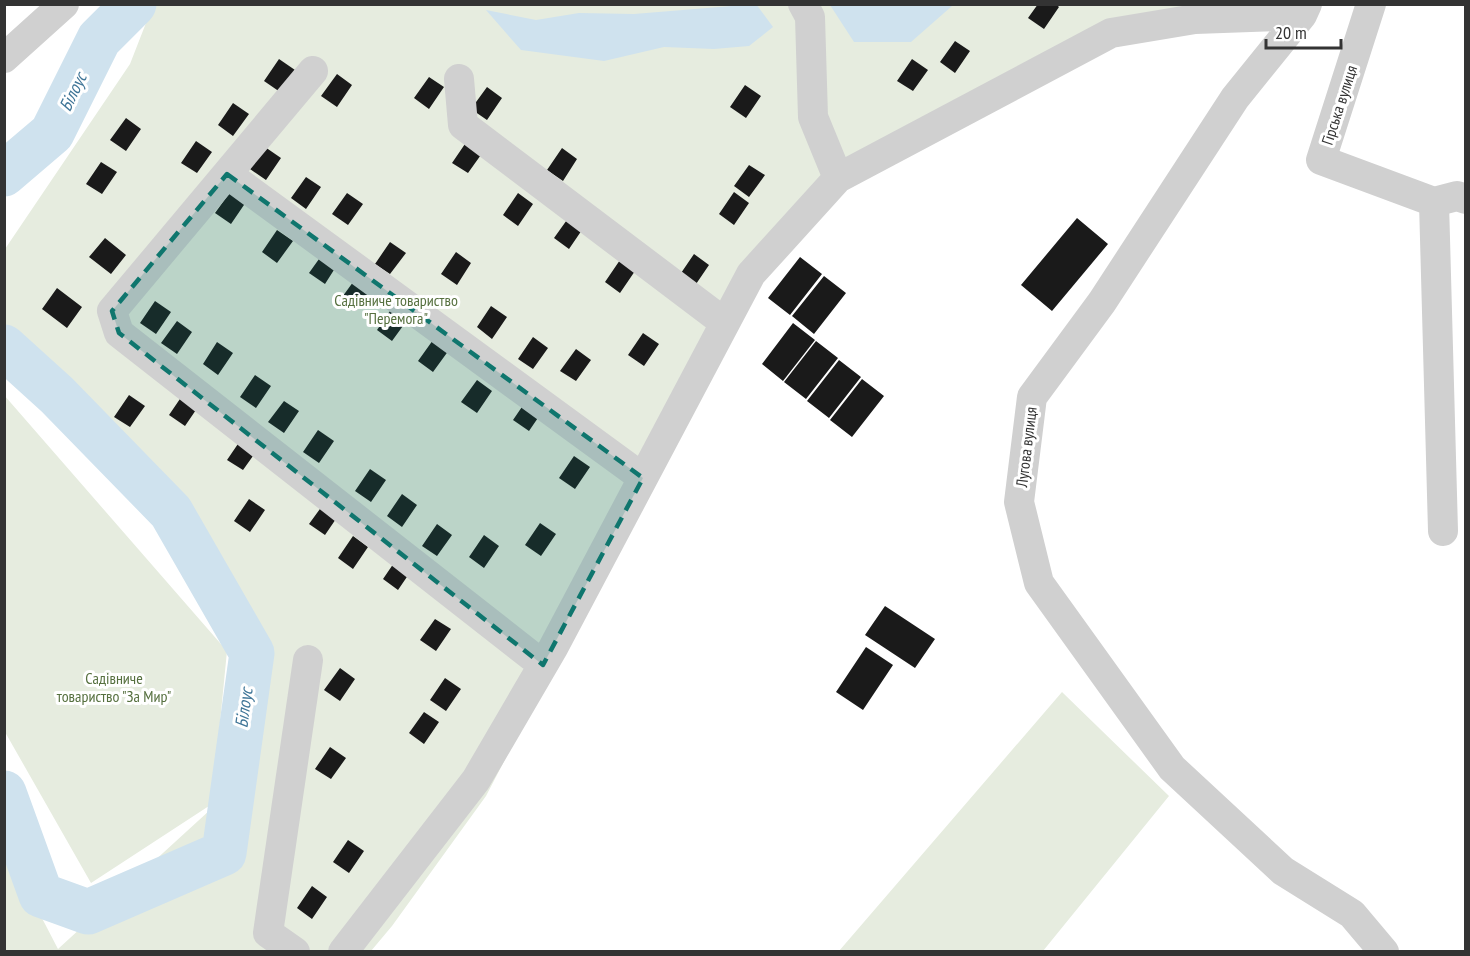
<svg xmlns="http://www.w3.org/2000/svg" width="1470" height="956" font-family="'PT Sans Narrow',sans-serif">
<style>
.green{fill:#e6ecdf}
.water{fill:#cfe2ee}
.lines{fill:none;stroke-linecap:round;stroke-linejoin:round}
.river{stroke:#cfe2ee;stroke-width:45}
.building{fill:#1a1a1a}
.minor{stroke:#d0d0d0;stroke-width:30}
.marked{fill:#0f766e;fill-opacity:0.2;stroke:#0f766e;stroke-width:4.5;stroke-dasharray:12 8;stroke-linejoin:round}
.labels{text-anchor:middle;stroke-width:6;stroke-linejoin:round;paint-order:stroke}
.street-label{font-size:16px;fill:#333;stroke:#fff}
.park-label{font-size:16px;fill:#56703f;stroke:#fff}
.water-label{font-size:18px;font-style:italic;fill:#3f7597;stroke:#fff}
</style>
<rect width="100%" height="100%" fill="#fff"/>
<path class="green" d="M 153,5 L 1194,5 L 787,218 L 486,796 L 392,926 L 371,951 L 5,951 L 4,845 L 58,949 L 245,778 L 259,676 L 243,601 L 93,423 L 5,332 L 5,249 L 130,64 Z
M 4,395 L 227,651 L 212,804 L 91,883 L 5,732 Z
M 1062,692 L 1169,796 L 1043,951 L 839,951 Z"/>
<path class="water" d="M 756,4 L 773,27 L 749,46 L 714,49 L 664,47 L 604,61 L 521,50 L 486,10 L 536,20 L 579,13 L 634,14 Z
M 830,5 L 830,4 L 957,5 L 952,6 L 911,42 L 854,42 Z"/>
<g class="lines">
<path class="river" d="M 4,174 L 52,133 L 99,39 L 134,4
M 4,347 L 57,395 L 171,512 L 252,653 L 224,853 L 88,912 L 41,895 L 4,793"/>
</g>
<path class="building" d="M 1038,4 L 1056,4 L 1059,7 L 1044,29 L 1028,18 Z
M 955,41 L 970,51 L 955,73 L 940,62 Z
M 279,59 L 295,70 L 280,92 L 264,81 Z
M 912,59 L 928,70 L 913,91 L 897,81 Z
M 337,74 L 352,85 L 337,107 L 321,96 Z
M 429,77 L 444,87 L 429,109 L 414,98 Z
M 745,85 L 761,96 L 746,118 L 730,107 Z
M 487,87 L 502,98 L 487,120 L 471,109 Z
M 233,103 L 249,114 L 233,136 L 218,125 Z
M 126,118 L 141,129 L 126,151 L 110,140 Z
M 196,141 L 212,152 L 197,173 L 181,163 Z
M 467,141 L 483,152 L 468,173 L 452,163 Z
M 265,147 L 281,158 L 266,180 L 250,169 Z
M 562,148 L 577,159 L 563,181 L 547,170 Z
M 101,162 L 117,172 L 102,194 L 86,184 Z
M 749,165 L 765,175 L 749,197 L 734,186 Z
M 306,177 L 321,187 L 306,209 L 291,198 Z
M 231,191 L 246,202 L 231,224 L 215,213 Z
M 734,192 L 749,203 L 734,225 L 719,214 Z
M 347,193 L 363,204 L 348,225 L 332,214 Z
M 518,193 L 533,204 L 518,226 L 503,215 Z
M 569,217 L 584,227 L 569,249 L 554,238 Z
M 1077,218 L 1108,244 L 1052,311 L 1021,285 Z
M 277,230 L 293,241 L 277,263 L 262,252 Z
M 105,238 L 126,255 L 111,274 L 89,257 Z
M 390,242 L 406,253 L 390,274 L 375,264 Z
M 324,252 L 339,262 L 325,284 L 309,273 Z
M 456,252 L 471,263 L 457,285 L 441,274 Z
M 694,254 L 709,265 L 694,287 L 679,276 Z
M 800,257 L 822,274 L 790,315 L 768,298 Z
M 620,260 L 635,271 L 620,293 L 605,282 Z
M 824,276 L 846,293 L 814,334 L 792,316 Z
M 356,278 L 371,289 L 356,311 L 340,300 Z
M 57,288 L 82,307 L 67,328 L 42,309 Z
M 155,301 L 171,312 L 156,334 L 140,323 Z
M 491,306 L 507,317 L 492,339 L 477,327 Z
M 392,308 L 408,319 L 392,341 L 377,330 Z
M 177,321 L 192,332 L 177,354 L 161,343 Z
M 793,323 L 815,340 L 783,381 L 762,364 Z
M 643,333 L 659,344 L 644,366 L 628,355 Z
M 533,337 L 548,348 L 533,369 L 518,359 Z
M 433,340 L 449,350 L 433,372 L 418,361 Z
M 816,341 L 838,358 L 806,399 L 784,382 Z
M 217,342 L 233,353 L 218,375 L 203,364 Z
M 576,349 L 591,360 L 576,381 L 560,371 Z
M 839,360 L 861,377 L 829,418 L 807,401 Z
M 255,375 L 271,386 L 256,408 L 240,397 Z
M 862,379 L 884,396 L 852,437 L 830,420 Z
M 477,380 L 492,391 L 477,413 L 461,402 Z
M 184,393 L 200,404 L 185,426 L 169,415 Z
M 129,395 L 145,406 L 130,427 L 114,417 Z
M 528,398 L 544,409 L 529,431 L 513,420 Z
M 284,401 L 299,411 L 284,433 L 268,422 Z
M 318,430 L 334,441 L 319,463 L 303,452 Z
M 242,438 L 258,449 L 243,470 L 227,460 Z
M 574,456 L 590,467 L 575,489 L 559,478 Z
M 370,469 L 386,480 L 371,502 L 355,491 Z
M 402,494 L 417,505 L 402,527 L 387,516 Z
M 249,499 L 265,510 L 250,532 L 234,521 Z
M 325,502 L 340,513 L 325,535 L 309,524 Z
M 540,523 L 556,534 L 541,556 L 525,545 Z
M 437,524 L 452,535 L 437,556 L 422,546 Z
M 484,535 L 499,546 L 484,568 L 469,557 Z
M 353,536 L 368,547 L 353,569 L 338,558 Z
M 398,557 L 413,568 L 398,590 L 383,579 Z
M 885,606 L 935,639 L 915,668 L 865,635 Z
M 435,619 L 451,629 L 436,651 L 420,640 Z
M 866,647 L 893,665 L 863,710 L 836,692 Z
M 340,668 L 355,679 L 340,701 L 324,690 Z
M 445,678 L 461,689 L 446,711 L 430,700 Z
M 424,712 L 439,722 L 424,744 L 409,733 Z
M 330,747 L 346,758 L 331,779 L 315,769 Z
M 348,840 L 364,851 L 349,873 L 333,862 Z
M 312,886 L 327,897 L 312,919 L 297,908 Z"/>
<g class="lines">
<path class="minor" d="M 803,4 L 810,17 L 813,117 L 838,178
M 1371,4 L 1321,160 L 1434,202
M 1302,15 L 1235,98 L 1102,302 L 1032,397 L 1019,502 L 1039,583 L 1172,768 L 1283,871 L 1352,914 L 1384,952
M 4,58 L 64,4
M 313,71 L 112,311 L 119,333 L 543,665
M 459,79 L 463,125 L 725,323
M 227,174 L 643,478
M 1443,531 L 1434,202 L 1457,196 L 1466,199
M 295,952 L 268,933 L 308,660
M 343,952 L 476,780 L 553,648 L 751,274 L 838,178 L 1111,33 L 1195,19 L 1302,15 L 1307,4"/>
</g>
<path class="marked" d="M 227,174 L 643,478 L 543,665 L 119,333 L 112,311 Z"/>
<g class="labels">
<g class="street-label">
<text transform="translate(1339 105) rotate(-72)" y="6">Гірська вулиця</text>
<text transform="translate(1026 447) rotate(-83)" y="6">Лугова вулиця</text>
</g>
<g class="park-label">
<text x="396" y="306">Садівниче товариство<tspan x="396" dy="18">"Перемога"</tspan></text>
<text x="114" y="684">Садівниче<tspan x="114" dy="18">товариство "За Мир"</tspan></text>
</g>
<g class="water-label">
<text transform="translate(73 92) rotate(-64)" y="6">Білоус</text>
<text transform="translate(244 708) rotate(-82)" y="6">Білоус</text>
</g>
</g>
<rect width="1470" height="956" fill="none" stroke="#333333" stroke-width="12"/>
<path d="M1266 39v9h75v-9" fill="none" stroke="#333333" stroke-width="3"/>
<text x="1275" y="39" font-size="18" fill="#333333" stroke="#ffffff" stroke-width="4.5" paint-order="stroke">20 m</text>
</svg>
